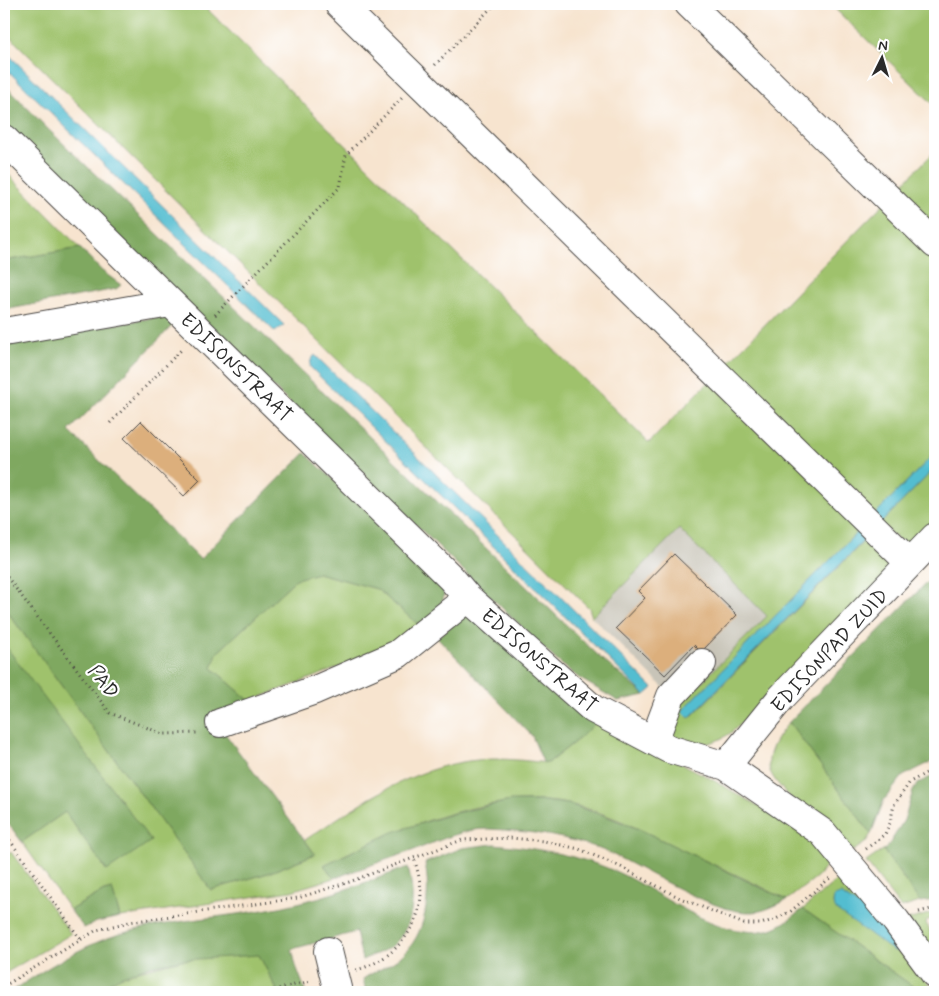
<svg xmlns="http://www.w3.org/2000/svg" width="939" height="996" font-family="Mynerve,sans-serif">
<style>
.industrial{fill:#c8c4b8}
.green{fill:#9fc26c;stroke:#65764c}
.forest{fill:#7fa860;stroke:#556a46}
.water{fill:#53bdd0;stroke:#3f747e}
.building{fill:#dcaf7c}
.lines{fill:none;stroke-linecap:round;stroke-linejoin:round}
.minor-casing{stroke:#4a4744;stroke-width:30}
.path{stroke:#4a4744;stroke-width:3;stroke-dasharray:1 4;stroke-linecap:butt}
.minor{stroke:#fff;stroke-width:28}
.labels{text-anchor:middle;stroke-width:4.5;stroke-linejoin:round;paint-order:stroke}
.street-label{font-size:20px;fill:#2b2b2b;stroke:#fff}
</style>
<rect width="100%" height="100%" fill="#fff"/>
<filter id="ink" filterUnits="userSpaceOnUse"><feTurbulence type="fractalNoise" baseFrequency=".02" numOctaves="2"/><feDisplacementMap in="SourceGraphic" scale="10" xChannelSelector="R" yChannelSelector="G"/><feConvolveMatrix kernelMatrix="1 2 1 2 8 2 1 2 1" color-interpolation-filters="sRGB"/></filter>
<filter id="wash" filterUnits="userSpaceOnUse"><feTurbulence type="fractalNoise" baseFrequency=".0096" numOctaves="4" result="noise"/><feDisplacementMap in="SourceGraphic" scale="20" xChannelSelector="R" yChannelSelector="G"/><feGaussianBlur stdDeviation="1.12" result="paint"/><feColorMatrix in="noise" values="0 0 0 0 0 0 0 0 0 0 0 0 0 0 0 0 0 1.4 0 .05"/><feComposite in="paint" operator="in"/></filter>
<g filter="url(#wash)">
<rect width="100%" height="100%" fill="#f7e4cf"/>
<path class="industrial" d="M 679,529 L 767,616 L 680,704 L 592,617 Z"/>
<path class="green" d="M 4,4 L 202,4 L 649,443 L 935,151 L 935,453 L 682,711 L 690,718 L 871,534 L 894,557 L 893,572 L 732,732 C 710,747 699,746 674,739 L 671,733 L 680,704 L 767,616 L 679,529 L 592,617 L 589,608 L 4,31 Z
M 830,4 L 935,4 L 935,106 Z
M 4,170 L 80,248 L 4,261 Z
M 935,468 L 935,526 L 909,549 L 880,524 Z
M 318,573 L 377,589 L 421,627 L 396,646 L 250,701 L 212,668 L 217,653 L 296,579 Z
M 4,607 L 211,890 L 268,873 L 315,854 L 305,840 C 363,801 422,760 494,759 C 512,759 530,761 548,763 L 581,737 L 598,720 L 706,776 L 795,827 L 813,839 L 829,862 L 818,876 L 787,900 C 756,883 723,869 691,854 C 646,833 596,804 545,801 C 476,796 385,834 324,865 L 334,878 L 291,891 L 120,917 L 112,889 L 104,891 L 70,910 L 22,842 L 65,812 L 107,871 L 122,802 L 64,728 L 4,644 Z
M 789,722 L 871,834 L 865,843 L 853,851 C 835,836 771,788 769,767 C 767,750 779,735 789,722 Z
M 883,850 L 920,902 L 901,908 L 866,862 Z
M 11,852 L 71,934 L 4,974 L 4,858 Z
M 839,878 L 854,878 L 890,928 L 841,894 L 834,897 L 833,904 L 909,954 L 935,992 L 921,992 L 803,909 Z
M 935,912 L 935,918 L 927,920 L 926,923 L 934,937 L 935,949 L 928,947 L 908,920 Z
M 259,954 L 278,992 L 91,992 L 123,975 L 189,958 Z"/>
<path class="forest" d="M 4,84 L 48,129 L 604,661 L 645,695 L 618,701 L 579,678 L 555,659 L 4,127 Z
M 80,248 L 102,271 L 121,285 L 116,289 L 4,310 L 4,261 Z
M 153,318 L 171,318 L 174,324 L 69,431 L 200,559 L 305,453 L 444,583 C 446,606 437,612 421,627 L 377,589 L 318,573 L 296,579 L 217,653 L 212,668 L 250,701 L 212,716 L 315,854 L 268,873 L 211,890 L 4,607 L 4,342 Z
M 935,574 L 935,760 L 903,776 L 884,800 L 871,834 L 789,722 Z
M 465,615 L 477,616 L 598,720 L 581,737 L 548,763 L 543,762 L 532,736 L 437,637 Z
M 4,644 L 151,841 L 107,871 L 65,812 L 22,842 L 4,818 Z
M 935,775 L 935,900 L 920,902 L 883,850 L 887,848 L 904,820 L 913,791 L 918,783 Z
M 510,801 L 544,801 L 568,804 L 603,815 L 641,830 L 787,900 C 776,905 764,912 751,912 C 714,914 641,867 605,851 C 568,836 529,831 489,829 C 466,828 441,840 420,848 C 391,858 363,868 334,878 L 324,865 L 393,832 L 455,813 Z
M 494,844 C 536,848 578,855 617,872 C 659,891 719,941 767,930 C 781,927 792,917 803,909 L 921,992 L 366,992 L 363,979 C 374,971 390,966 400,957 C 427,935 431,894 425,863 L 462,848 Z
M 408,867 C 414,893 416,919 397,941 C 391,950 372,955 362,960 L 356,932 L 292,949 L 296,966 L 306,992 L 278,992 L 259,955 L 182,960 L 151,966 L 120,977 L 92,992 L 11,992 C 39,973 68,954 100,941 C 147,922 212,919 263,910 C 313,902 360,885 408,867 Z
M 112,889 L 120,917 L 97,922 L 84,928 L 70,910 L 104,891 Z"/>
<path class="water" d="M 4,50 L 284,325 L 275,332 L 4,67 Z
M 315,355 L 653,688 L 645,695 L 310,367 L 311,360 Z
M 935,453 L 935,468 L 689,718 L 682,711 Z
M 841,894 L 890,928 L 935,949 L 935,964 L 909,954 L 892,950 L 837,911 L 833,904 L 834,896 Z"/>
<g id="blocks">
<path class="building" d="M 141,421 L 200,480 L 184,496 L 124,438 Z
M 674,554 L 737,615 L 701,652 L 694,645 L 665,675 L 616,628 L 645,598 L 638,591 Z"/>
</g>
</g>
<g filter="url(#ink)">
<use href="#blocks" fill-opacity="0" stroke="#4a4744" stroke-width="1"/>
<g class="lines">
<defs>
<path id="minor" d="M 339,4 L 910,563
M 689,4 L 935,244
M 4,139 L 451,578 L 468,598 L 593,709 L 669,749 L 726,766 L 823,833 L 896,921 L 935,974
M 4,332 L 170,303
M 220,723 L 315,690 L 398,654 L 468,598
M 654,741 L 671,696 L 702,663
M 726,766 L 781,698 L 935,537
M 328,951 L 338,992"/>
</defs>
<use href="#minor" class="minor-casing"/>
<path class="path" d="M 435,65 L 495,4
M 215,315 L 340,187 L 346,155 L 402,98
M 110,423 L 183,348
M 4,573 L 110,713 L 163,734 L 199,733
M 4,832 L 81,940
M 866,849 L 885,834 L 890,823 L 894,805 L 910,782 L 935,768
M 919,912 L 935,908
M 356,970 C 388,962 414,936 420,904 C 423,888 418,872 414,858
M 4,986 L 97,930 L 129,922 L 298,898 L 349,882 L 462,840 L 511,838 L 544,841 L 579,849 L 619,866 L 680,898 L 744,924 L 761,924 L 776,919 L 791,911 L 830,878
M 274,990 L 311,981"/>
<use href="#minor" class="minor"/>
</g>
</g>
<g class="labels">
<g class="street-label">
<text transform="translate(237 367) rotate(44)" y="7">EDISONSTRAAT</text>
<text transform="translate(829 650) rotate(-47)" y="7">EDISONPAD ZUID</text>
<text transform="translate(540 660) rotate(41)" y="7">EDISONSTRAAT</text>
<text transform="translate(104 681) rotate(53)" y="7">PAD</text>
</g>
</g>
<rect width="939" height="996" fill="none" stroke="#fff" stroke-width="20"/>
<g transform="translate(882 58) rotate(5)" stroke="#ffffff" stroke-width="4" paint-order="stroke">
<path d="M0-4L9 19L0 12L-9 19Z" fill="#2b2b2b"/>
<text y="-8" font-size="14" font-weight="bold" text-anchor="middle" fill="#2b2b2b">N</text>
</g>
</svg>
